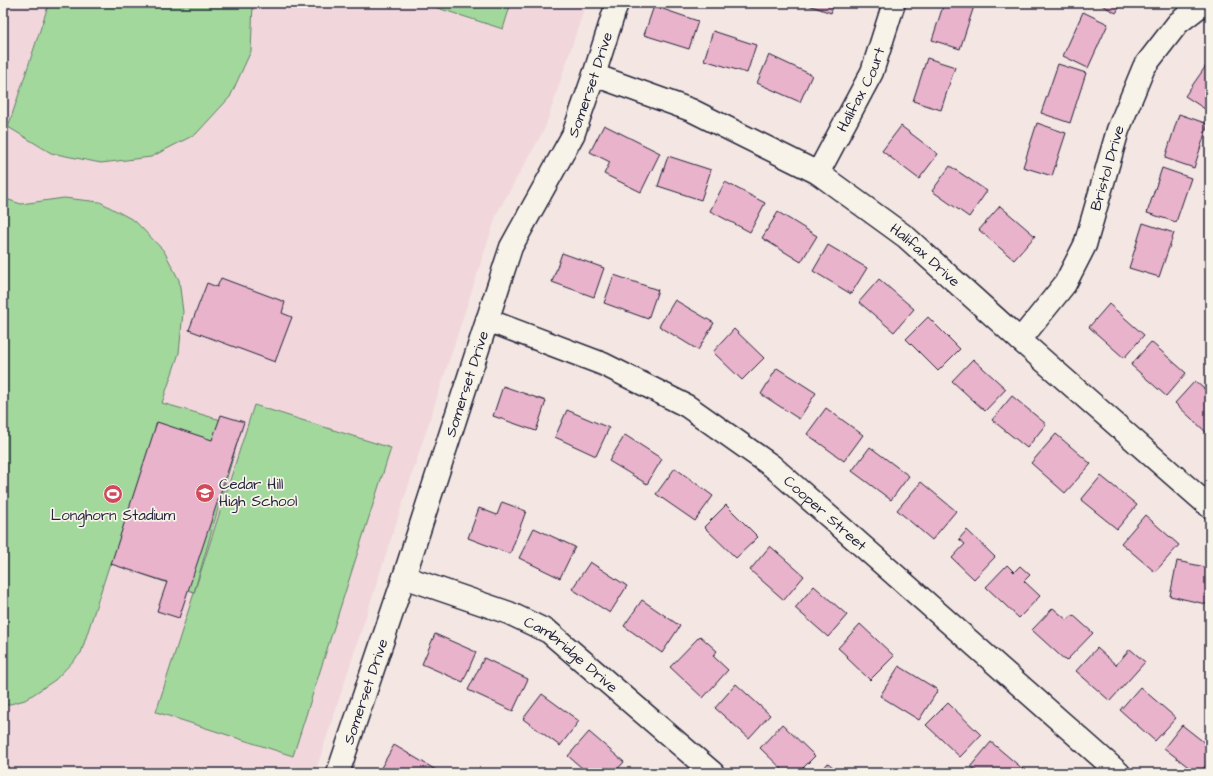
<svg xmlns="http://www.w3.org/2000/svg" width="1213" height="776" font-family="'Architects Daughter',sans-serif">
<style>
.built{fill:#f1d7db}
.green{fill:#a3d89c;stroke:#627d6c}
.building{fill:#e9b3cb;stroke:#22223b}
.lines{fill:none;stroke-linecap:round;stroke-linejoin:round}
.minor-casing{stroke:#22223b;stroke-width:25}
.minor{stroke:#f7f3e8;stroke-width:22}
.labels{text-anchor:middle;stroke-width:3.5;stroke-linejoin:round;paint-order:stroke}
.street-label{font-size:15px;fill:#22223b;stroke:#f7f3e8}
.poi-label{font-size:15px;fill:#22223b;stroke:#f7f3e8;text-anchor:start}
</style>
<rect width="100%" height="100%" fill="#f4e6e2"/>
<filter id="ink" filterUnits="userSpaceOnUse"><feTurbulence type="fractalNoise" baseFrequency=".025" numOctaves="2"/><feDisplacementMap in="SourceGraphic" scale="8" xChannelSelector="R" yChannelSelector="G"/><feConvolveMatrix kernelMatrix="1 2 1 2 8 2 1 2 1" color-interpolation-filters="sRGB"/></filter>
<g filter="url(#ink)">
<path class="built" d="M 3,3 L 586,3 L 545,128 L 497,213 L 315,773 L 3,773 Z"/>
<path class="green" d="M 49,3 L 253,3 L 251,51 L 230,97 L 196,134 L 151,157 L 101,163 L 51,153 L 8,127 Z
M 422,3 L 511,3 L 503,29 Z
M 3,198 L 21,204 L 64,198 L 100,202 L 135,221 L 164,251 L 179,280 L 183,312 L 179,353 L 162,403 L 242,426 L 194,592 L 110,563 L 81,653 L 55,680 L 25,700 L 3,706 Z
M 254,405 L 391,448 L 293,756 L 156,712 Z"/>
<path class="building" d="M 803,3 L 834,3 L 831,13 Z
M 944,3 L 975,3 L 960,49 L 932,40 Z
M 1098,3 L 1122,3 L 1116,13 Z
M 654,6 L 698,21 L 689,49 L 644,35 Z
M 1083,12 L 1108,24 L 1088,68 L 1063,56 Z
M 713,31 L 756,45 L 747,73 L 704,60 Z
M 769,55 L 812,75 L 800,102 L 757,83 Z
M 927,58 L 955,67 L 941,110 L 913,101 Z
M 1210,60 L 1210,108 L 1208,111 L 1185,96 Z
M 1058,64 L 1086,73 L 1070,123 L 1041,113 Z
M 1179,114 L 1208,124 L 1194,168 L 1165,158 Z
M 1037,123 L 1066,133 L 1052,176 L 1023,167 Z
M 604,125 L 660,153 L 641,192 L 604,174 L 610,162 L 590,152 Z
M 901,126 L 938,154 L 919,179 L 882,151 Z
M 668,156 L 711,170 L 701,200 L 658,186 Z
M 950,166 L 987,191 L 969,217 L 932,191 Z
M 1162,168 L 1191,178 L 1176,222 L 1147,213 Z
M 725,182 L 765,203 L 750,232 L 710,211 Z
M 1000,206 L 1035,236 L 1014,260 L 979,230 Z
M 778,212 L 817,236 L 801,262 L 762,238 Z
M 1143,223 L 1174,233 L 1159,277 L 1129,268 Z
M 828,245 L 867,268 L 851,294 L 813,271 Z
M 562,253 L 604,268 L 594,297 L 552,282 Z
M 614,275 L 658,290 L 648,319 L 604,303 Z
M 221,278 L 285,302 L 282,313 L 292,317 L 275,362 L 189,330 L 207,283 L 217,287 Z
M 879,279 L 914,309 L 894,332 L 859,302 Z
M 675,300 L 714,323 L 698,350 L 659,326 Z
M 1109,304 L 1144,335 L 1124,358 L 1089,327 Z
M 928,317 L 960,349 L 938,371 L 906,339 Z
M 734,329 L 764,358 L 742,380 L 713,352 Z
M 1151,342 L 1186,373 L 1166,396 L 1131,365 Z
M 973,359 L 1006,389 L 985,411 L 952,381 Z
M 777,368 L 816,393 L 799,419 L 761,394 Z
M 1195,381 L 1210,394 L 1210,432 L 1208,434 L 1175,403 Z
M 503,386 L 546,401 L 536,431 L 493,416 Z
M 1012,396 L 1046,424 L 1027,448 L 992,420 Z
M 826,408 L 863,435 L 844,461 L 807,434 Z
M 567,410 L 609,428 L 596,456 L 555,437 Z
M 221,415 L 244,422 L 179,618 L 157,611 L 167,582 L 111,564 L 157,422 L 212,440 Z
M 1056,434 L 1091,464 L 1065,493 L 1031,463 Z
M 625,435 L 662,459 L 647,484 L 609,461 Z
M 870,447 L 909,476 L 891,500 L 852,471 Z
M 675,468 L 713,496 L 695,521 L 656,494 Z
M 1101,476 L 1137,505 L 1117,529 L 1081,500 Z
M 921,482 L 956,511 L 932,540 L 897,510 Z
M 502,502 L 526,511 L 510,554 L 468,538 L 479,508 L 497,515 Z
M 726,505 L 758,537 L 736,558 L 704,527 Z
M 1145,515 L 1179,545 L 1155,572 L 1121,543 Z
M 534,528 L 575,547 L 560,578 L 519,558 Z
M 967,530 L 995,557 L 974,579 L 952,558 L 965,544 L 959,539 Z
M 770,546 L 804,576 L 784,600 L 750,570 Z
M 1177,561 L 1210,568 L 1210,605 L 1170,596 Z
M 590,562 L 627,586 L 610,613 L 572,589 Z
M 1007,565 L 1014,572 L 1020,566 L 1030,575 L 1024,581 L 1040,596 L 1019,618 L 986,587 Z
M 814,586 L 847,615 L 828,637 L 795,608 Z
M 642,600 L 680,626 L 662,653 L 624,626 Z
M 1053,608 L 1067,620 L 1073,615 L 1093,633 L 1066,661 L 1032,630 Z
M 860,624 L 894,656 L 870,680 L 847,658 L 848,657 L 838,648 Z
M 435,634 L 476,652 L 463,682 L 422,664 Z
M 700,636 L 717,651 L 713,656 L 728,670 L 703,698 L 670,667 Z
M 1097,648 L 1116,665 L 1130,649 L 1145,662 L 1110,701 L 1076,671 Z
M 484,658 L 528,679 L 513,711 L 468,690 Z
M 899,666 L 938,690 L 919,720 L 880,696 Z
M 736,684 L 770,715 L 749,738 L 715,708 Z
M 1140,687 L 1176,718 L 1155,741 L 1120,710 Z
M 542,694 L 579,721 L 560,746 L 523,719 Z
M 948,703 L 981,735 L 960,757 L 926,725 Z
M 782,724 L 815,756 L 798,773 L 786,773 L 760,748 Z
M 1182,725 L 1210,747 L 1210,760 L 1200,773 L 1196,773 L 1164,748 Z
M 589,732 L 624,762 L 614,773 L 588,773 L 568,756 Z
M 991,742 L 1024,770 L 1021,773 L 979,773 L 971,766 Z
M 394,745 L 441,773 L 378,773 Z
M 828,763 L 840,773 L 820,773 Z"/>
<g class="lines">
<defs>
<g id="minor">
<path id="s1" d="M 594,75 L 691,110 L 818,173 L 906,237 L 1020,340 L 1210,507"/>
<path id="s2" d="M 818,173 L 872,72 L 894,3"/>
<path id="s3" d="M 487,320 L 603,364 L 687,406 L 772,466 L 1119,773"/>
<path id="s4" d="M 1020,340 L 1065,284 L 1085,245 L 1118,130 L 1144,67 L 1178,23 L 1204,3"/>
<path id="s5" d="M 404,577 L 509,613 L 549,632 L 713,773"/>
<path id="s6" d="M 338,773 L 404,577 L 511,247 L 573,135 L 594,75 L 617,3"/>
</g>
</defs>
<use href="#minor" class="minor-casing"/>
<use href="#minor" class="minor"/>
</g>
</g>
<defs>
<symbol id="school-disc" viewBox="-11 -11 22 22"><circle r="9.5" fill="#d1495b" stroke="#f7f3e8"/><path d="M0-5L7-2L0 1L-7-2ZM-4 1L0 2.5L4 1V4Q0 6-4 4Z" fill="#fff"/></symbol>
<symbol id="stadium-disc" viewBox="-11 -11 22 22"><circle r="9.5" fill="#d1495b" stroke="#f7f3e8"/><path d="M0-5a6.5 5 0 1 0 0 10a6.5 5 0 1 0 0-10ZM-3.5-1.8h7v3.6h-7Z" fill="#fff"/></symbol>
</defs>
<g fill-rule="evenodd">
<use href="#school-disc" x="194" y="482" width="22" height="22"/>
<use href="#stadium-disc" x="102" y="483" width="22" height="22"/>
</g>
<g class="labels">
<g class="street-label">
<text dy="5" stroke="none"><textPath href="#s6" startOffset="735">Somerset Drive</textPath></text>
<text dy="5" stroke="none"><textPath href="#s2" startOffset="94">Halifax Court</textPath></text>
<text dy="5" stroke="none"><textPath href="#s4" startOffset="196">Bristol Drive</textPath></text>
<text dy="5" stroke="none"><textPath href="#s1" startOffset="380">Halifax Drive</textPath></text>
<text dy="5" stroke="none"><textPath href="#s6" startOffset="410">Somerset Drive</textPath></text>
<text dy="5" stroke="none"><textPath href="#s3" startOffset="393">Cooper Street</textPath></text>
<text dy="5" stroke="none"><textPath href="#s5" startOffset="186">Cambridge Drive</textPath></text>
<text dy="5" stroke="none"><textPath href="#s6" startOffset="86">Somerset Drive</textPath></text>
</g>
<g class="poi-label">
<text x="219" y="489">Cedar Hill<tspan x="219" dy="17">High School</tspan></text>
<text x="113" y="520" text-anchor="middle">Longhorn Stadium</text>
</g>
</g>
<rect width="1213" height="776" fill="none" stroke="#f7f3e8" stroke-width="16"/>
<rect x="8" y="8" width="1197" height="760" fill="none" stroke="#22223b" stroke-width="1.5" filter="url(#ink)"/>
</svg>
